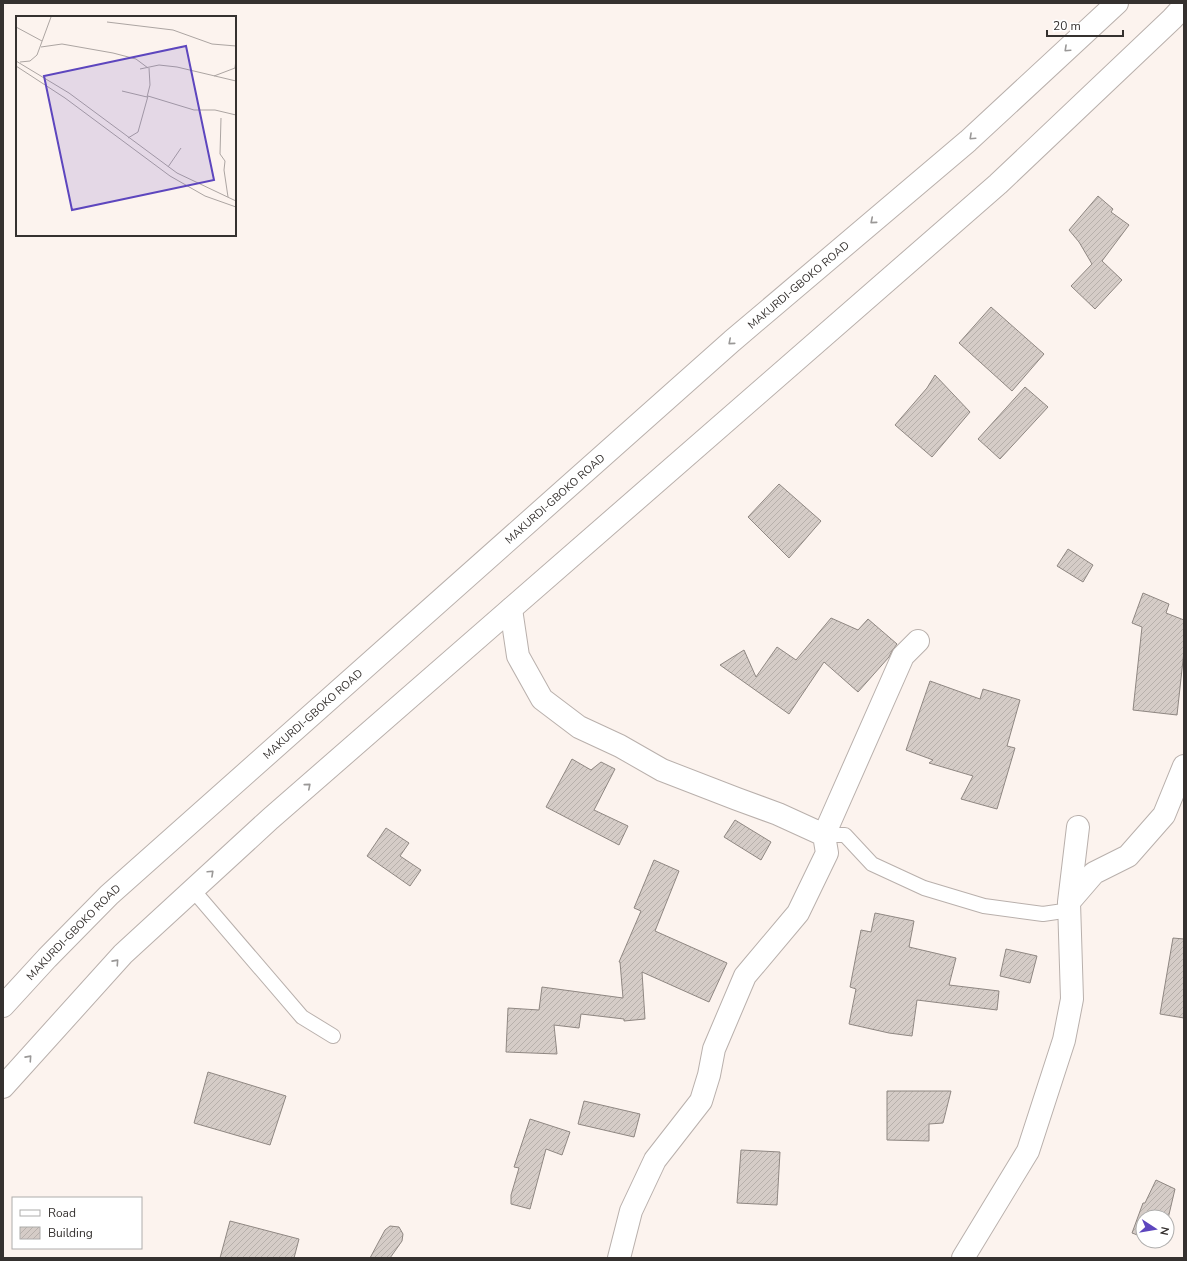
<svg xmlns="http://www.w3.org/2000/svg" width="1187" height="1261" font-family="'Nunito Sans',sans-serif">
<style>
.building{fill:url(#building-hatch);stroke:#8f8782}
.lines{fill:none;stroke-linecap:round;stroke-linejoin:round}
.service-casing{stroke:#b9b0ac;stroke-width:16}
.minor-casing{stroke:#b9b0ac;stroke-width:24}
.primary-casing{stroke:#b9b0ac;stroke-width:24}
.service{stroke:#fff;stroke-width:14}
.minor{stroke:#fff;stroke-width:22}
.primary{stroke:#fff;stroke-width:22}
.oneway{stroke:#9a9897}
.labels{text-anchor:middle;stroke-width:3;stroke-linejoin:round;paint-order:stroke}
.street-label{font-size:11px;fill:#35312f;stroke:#fff}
.inset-road{fill:none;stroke:#aca5a2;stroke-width:1}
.view{fill:#5d46be;fill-opacity:0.15;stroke:#5d46be;stroke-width:2}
.inset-edge{fill:none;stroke:#35312f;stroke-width:2}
</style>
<defs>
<pattern id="building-hatch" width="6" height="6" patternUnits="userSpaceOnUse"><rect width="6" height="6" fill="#d5ccc7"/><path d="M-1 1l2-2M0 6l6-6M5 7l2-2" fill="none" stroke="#b7b0ab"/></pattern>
</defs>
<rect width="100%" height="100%" fill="#fcf3ee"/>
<path class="building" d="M 1098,196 L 1113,209 L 1111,212 L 1129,225 L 1102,261 L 1122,280 L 1095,309 L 1071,286 L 1092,264 L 1079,242 L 1069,230 Z
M 991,307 L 1044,354 L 1012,391 L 959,343 Z
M 935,375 L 970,412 L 932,457 L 895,425 L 927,388 Z
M 1025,387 L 1048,407 L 1000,459 L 978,439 Z
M 779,484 L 821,521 L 789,558 L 748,517 Z
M 1068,549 L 1093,565 L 1083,582 L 1057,566 Z
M 1143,593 L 1169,604 L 1166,613 L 1184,620 L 1184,651 L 1177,715 L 1133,710 L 1142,627 L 1132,623 Z
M 831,618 L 858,630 L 868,619 L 897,644 L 892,651 L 889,657 L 858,692 L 824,662 L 789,714 L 720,665 L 744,650 L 756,677 L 777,647 L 796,660 Z
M 930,681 L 980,699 L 983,689 L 1020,700 L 1007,746 L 1015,748 L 997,809 L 961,799 L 973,776 L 929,763 L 933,760 L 906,750 Z
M 572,759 L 591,770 L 601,762 L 615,769 L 594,810 L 628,826 L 619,845 L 546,807 Z
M 735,820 L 771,842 L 761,860 L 724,837 Z
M 386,828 L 409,843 L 400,856 L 421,870 L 410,886 L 367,856 Z
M 654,860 L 679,871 L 655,931 L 727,963 L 709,1002 L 642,972 L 645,1019 L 624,1021 L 624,1019 L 581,1014 L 579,1028 L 554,1025 L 557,1054 L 506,1052 L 508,1008 L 539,1010 L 542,987 L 623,998 L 620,962 L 619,962 L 641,911 L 634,908 Z
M 875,913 L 914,921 L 909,947 L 956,958 L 949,985 L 999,991 L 997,1010 L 917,1000 L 912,1036 L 889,1033 L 849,1024 L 856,989 L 850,987 L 861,930 L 871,932 Z
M 1173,938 L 1184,939 L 1184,1018 L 1160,1014 Z
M 1006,949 L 1037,956 L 1030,983 L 1000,976 Z
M 208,1072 L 286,1096 L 270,1145 L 194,1123 Z
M 887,1091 L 951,1091 L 943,1123 L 929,1124 L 929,1141 L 887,1140 Z
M 584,1101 L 640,1114 L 634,1137 L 578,1124 Z
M 530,1119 L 570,1132 L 562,1155 L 546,1149 L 530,1209 L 511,1204 L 511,1195 L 519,1168 L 514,1167 Z
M 741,1150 L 780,1152 L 777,1205 L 737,1203 Z
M 1156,1180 L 1175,1189 L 1167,1223 L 1167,1217 L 1143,1217 L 1143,1237 L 1132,1233 L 1143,1203 L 1145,1203 Z
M 230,1221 L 299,1239 L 294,1258 L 220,1258 Z
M 390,1226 L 399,1227 L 403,1234 L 402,1241 L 390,1258 L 370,1258 L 385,1230 Z"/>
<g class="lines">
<defs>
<path id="service" d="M 824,835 L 845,835 L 872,864 L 924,888 L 984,906 L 1043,914 L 1070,910
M 193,890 L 302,1017 L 333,1036"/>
<path id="minor" d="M 511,609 L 518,656 L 542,699 L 579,727 L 620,746 L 662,770 L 737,799 L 778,814 L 824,835 L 827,853 L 798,913 L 745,976 L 714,1049 L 709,1075 L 701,1101 L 655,1160 L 631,1211 L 619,1258
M 824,835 L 903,656 L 918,641
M 1069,902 L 1094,873 L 1128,856 L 1164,815 L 1184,766
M 963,1258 L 1028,1151 L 1064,1040 L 1072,999 L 1069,902 L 1078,827"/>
<g id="primary">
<path id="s1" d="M 3,1006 L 47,958 L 109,895 L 732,341 L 968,141 L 1117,3"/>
<path d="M 3,1087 L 123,954 L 270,819 L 998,184 L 1172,19 L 1184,6"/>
</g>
</defs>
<use href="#service" class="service-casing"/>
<use href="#minor" class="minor-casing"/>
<use href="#primary" class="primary-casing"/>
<use href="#service" class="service"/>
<use href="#minor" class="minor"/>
<use href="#primary" class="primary"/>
</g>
<defs><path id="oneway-chevron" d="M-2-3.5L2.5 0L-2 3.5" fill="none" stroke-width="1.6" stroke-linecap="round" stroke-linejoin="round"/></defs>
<g class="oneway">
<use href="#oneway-chevron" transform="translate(1067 49) rotate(137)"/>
<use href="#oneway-chevron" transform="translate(972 137) rotate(137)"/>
<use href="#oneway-chevron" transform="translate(873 221) rotate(140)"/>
<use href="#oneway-chevron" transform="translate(731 342) rotate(139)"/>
<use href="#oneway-chevron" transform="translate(308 786) rotate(-41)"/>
<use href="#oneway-chevron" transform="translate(211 873) rotate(-43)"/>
<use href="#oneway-chevron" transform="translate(116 962) rotate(-48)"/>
<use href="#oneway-chevron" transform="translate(29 1058) rotate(-48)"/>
</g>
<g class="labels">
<g class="street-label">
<text dy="4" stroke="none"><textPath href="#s1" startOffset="1074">MAKURDI-GBOKO ROAD</textPath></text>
<text dy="4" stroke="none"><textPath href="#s1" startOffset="750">MAKURDI-GBOKO ROAD</textPath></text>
<text dy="4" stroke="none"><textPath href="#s1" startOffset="426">MAKURDI-GBOKO ROAD</textPath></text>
<text dy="4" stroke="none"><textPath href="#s1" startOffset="102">MAKURDI-GBOKO ROAD</textPath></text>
</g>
</g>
<g transform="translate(16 16)">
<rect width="220" height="220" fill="#fcf3ee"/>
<path class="inset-road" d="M 91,6 L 157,14 L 196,28 L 220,30M 0,11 L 26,25M 25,31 L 46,28 L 97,37 L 120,43 L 132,52M 0,45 L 53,77 L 161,157 L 220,185M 4,46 L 14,45 L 21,39 L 35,1M 0,50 L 49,82 L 154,160 L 189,180 L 220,191M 124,53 L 143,49 L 161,51 L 220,65M 198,60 L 219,52 L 220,43M 106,75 L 131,81 L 134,69 L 133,52M 205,102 L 204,138 L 209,145 L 208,154 L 212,181M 112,122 L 122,116 L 132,80 L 178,94 L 199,94 L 220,99M 152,151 L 165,132"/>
<path class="view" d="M 170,30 L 198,164 L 56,194 L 28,60 Z"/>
<rect width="220" height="220" class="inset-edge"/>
</g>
<rect width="1187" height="1261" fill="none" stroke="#35312f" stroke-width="8"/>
<rect x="12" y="1197" width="130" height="52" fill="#ffffff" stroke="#aeadac"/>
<rect x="20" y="1210" width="20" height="6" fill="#ffffff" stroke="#aeadac"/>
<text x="48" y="1217" font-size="12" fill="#35312f">Road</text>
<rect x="20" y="1227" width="20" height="12" fill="url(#building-hatch)" stroke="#aeadac"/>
<text x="48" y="1237" font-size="12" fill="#35312f">Building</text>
<g transform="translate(1155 1229) rotate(102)"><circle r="19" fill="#ffffff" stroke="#aeadac"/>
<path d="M0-3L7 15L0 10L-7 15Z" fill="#5d46be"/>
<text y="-6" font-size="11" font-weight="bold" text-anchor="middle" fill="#35312f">N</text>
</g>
<path d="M1047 30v6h76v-6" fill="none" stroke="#35312f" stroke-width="2"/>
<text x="1053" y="30" font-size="12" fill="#35312f" stroke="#ffffff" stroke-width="3" paint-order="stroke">20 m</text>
</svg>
